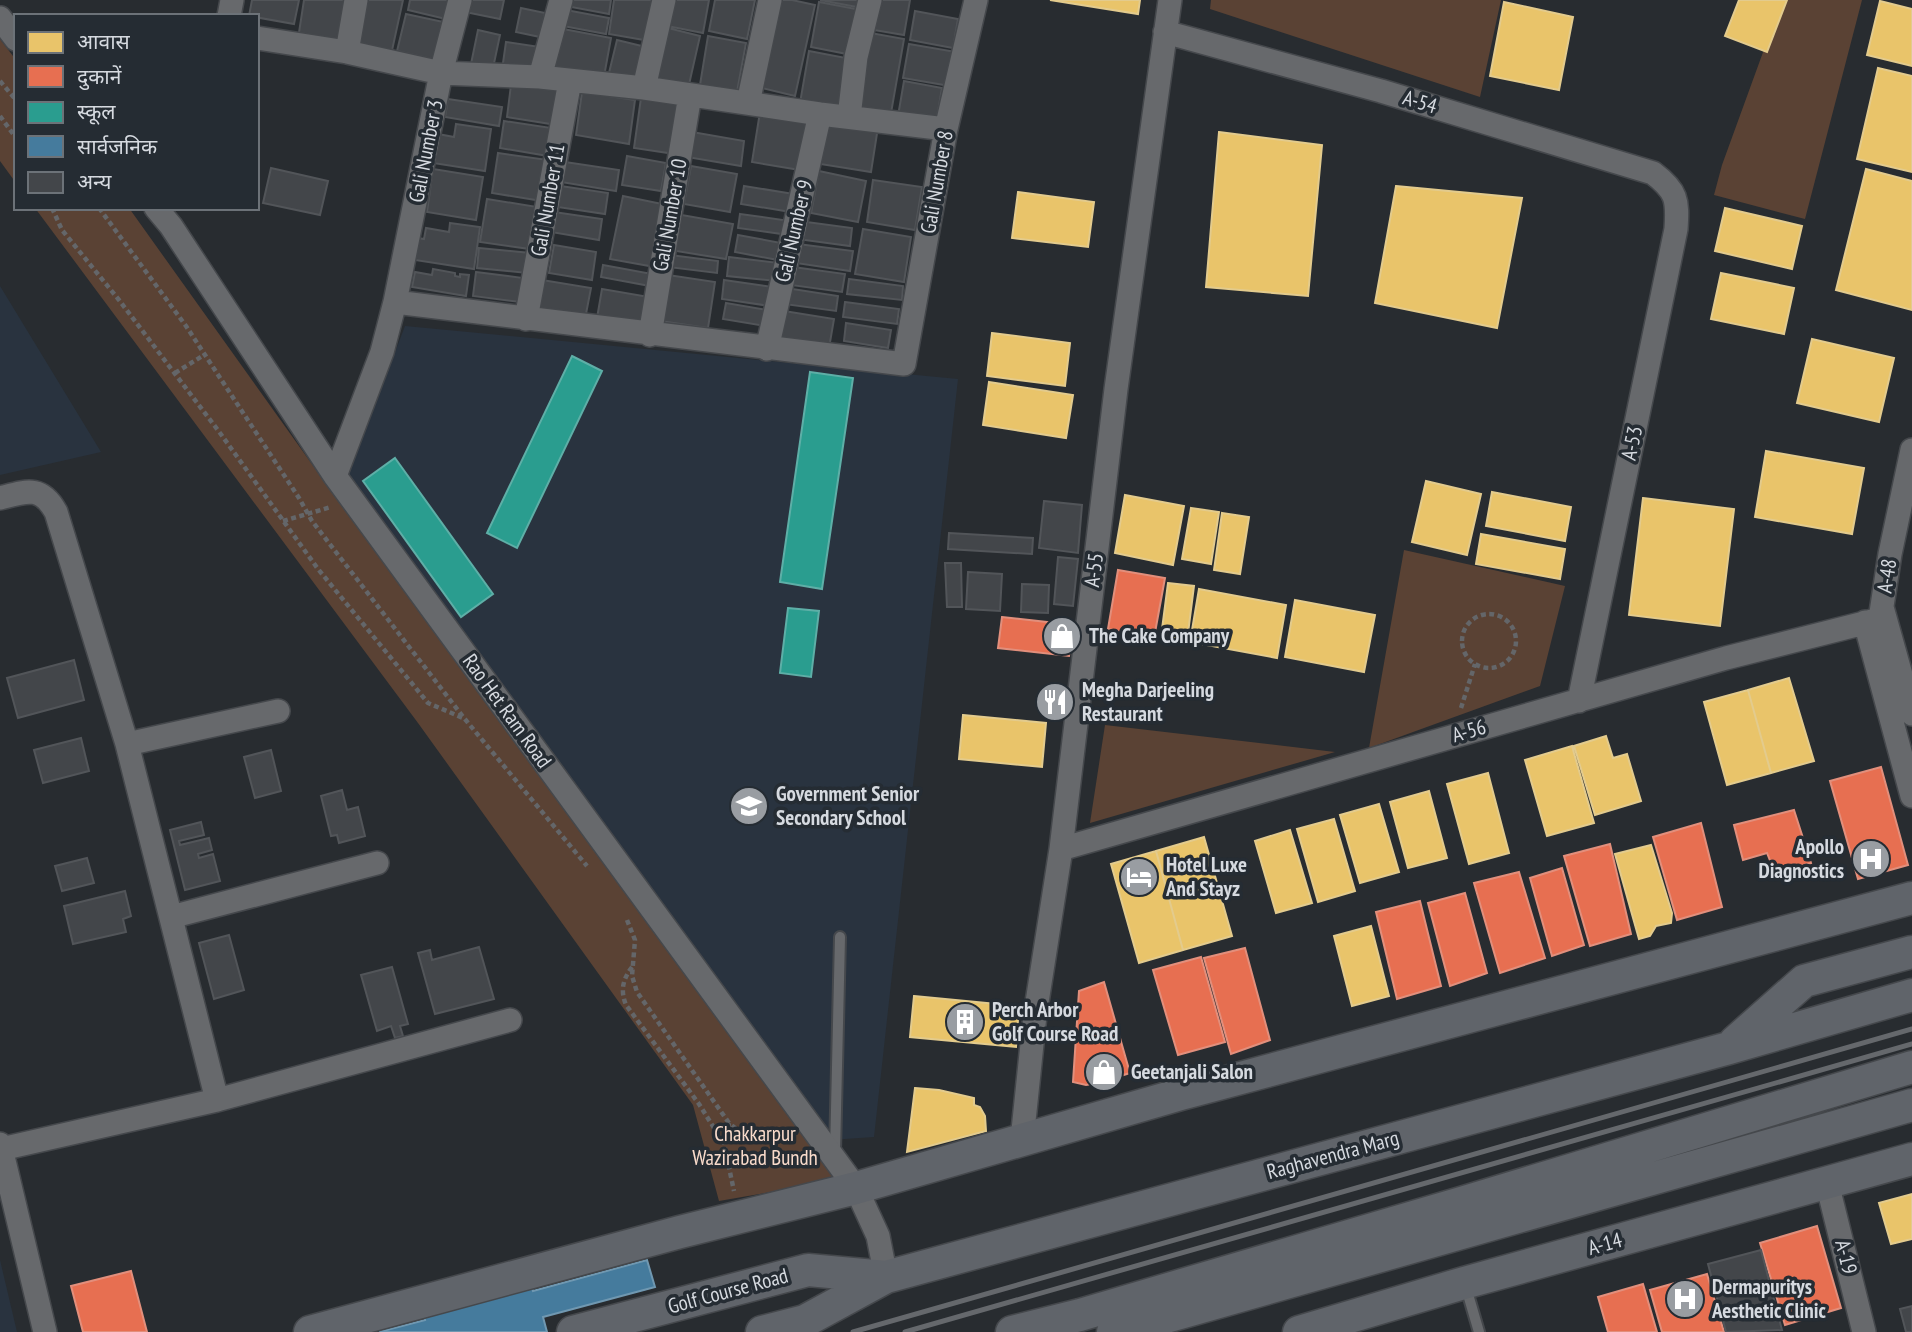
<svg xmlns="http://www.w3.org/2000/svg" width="1912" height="1332" font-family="'PT Sans Narrow','Noto Sans Devanagari',sans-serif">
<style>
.built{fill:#29333f}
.green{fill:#5a4234}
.homes{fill:#e9c46a;stroke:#e3cb8d;stroke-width:2}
.shops{fill:#e76f51;stroke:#e28f7c;stroke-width:2}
.schools{fill:#2a9d8f;stroke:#5eafa7;stroke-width:2}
.public{fill:#457b9d;stroke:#7098b1;stroke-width:2}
.building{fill:#43464a;stroke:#525559;stroke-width:2}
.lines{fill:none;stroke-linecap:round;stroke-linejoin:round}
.lane-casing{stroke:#45484c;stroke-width:14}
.street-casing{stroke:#45484c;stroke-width:26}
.secondary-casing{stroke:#45484c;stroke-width:35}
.path{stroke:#646669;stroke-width:4.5;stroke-dasharray:5 3.5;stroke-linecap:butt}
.lane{stroke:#67696c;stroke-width:10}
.street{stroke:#67696c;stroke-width:23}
.secondary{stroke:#60646a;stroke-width:32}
.rail{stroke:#65686c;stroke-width:5}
.labels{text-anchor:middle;stroke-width:7;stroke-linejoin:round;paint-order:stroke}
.street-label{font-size:21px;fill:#d6dae0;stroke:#252c33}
.poi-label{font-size:21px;font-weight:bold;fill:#d6dae0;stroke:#252c33;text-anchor:start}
.park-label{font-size:21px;fill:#f9dbcb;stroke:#252c33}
</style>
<rect width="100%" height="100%" fill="#282c30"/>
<path class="built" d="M 0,286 L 101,452 L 0,475 Z
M 405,326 L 958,379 L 874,1137 L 830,1140 L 348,475 Z
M 0,1260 L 17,1332 L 0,1332 Z"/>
<path class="green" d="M 1211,0 L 1501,0 L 1480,97 L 1210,9 Z
M 1782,0 L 1862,0 L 1805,219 L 1714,195 L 1722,165 Z
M 0,39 L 16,60 L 16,183 L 0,161 Z
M 35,208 L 129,208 L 339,502 L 656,926 L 840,1180 L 719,1201 L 693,1105 L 418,723 Z
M 1404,550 L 1565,586 L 1540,686 L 1369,748 Z
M 1105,725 L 1335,752 L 1090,823 Z"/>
<path class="homes" d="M 1050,0 L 1140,0 L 1138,14 Z
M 1739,0 L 1787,0 L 1767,52 L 1725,36 Z
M 1880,1 L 1912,9 L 1912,66 L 1867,55 Z
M 1504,2 L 1573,17 L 1559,90 L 1490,76 Z
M 1878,68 L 1912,76 L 1912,172 L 1857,159 Z
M 1219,132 L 1322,145 L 1308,296 L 1206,287 Z
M 1866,169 L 1912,181 L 1912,310 L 1836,290 Z
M 1396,186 L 1522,198 L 1497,328 L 1375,303 Z
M 1018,192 L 1094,202 L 1088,247 L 1012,238 Z
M 1725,208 L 1802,226 L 1792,269 L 1715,251 Z
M 1721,273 L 1794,288 L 1784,334 L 1711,319 Z
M 992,333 L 1070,343 L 1065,386 L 987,376 Z
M 1812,339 L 1894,358 L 1879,422 L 1797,403 Z
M 989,382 L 1073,395 L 1066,438 L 983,425 Z
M 1766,451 L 1864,468 L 1852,534 L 1755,517 Z
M 1426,481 L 1481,494 L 1467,555 L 1412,542 Z
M 1492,492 L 1571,507 L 1565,541 L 1486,526 Z
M 1125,495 L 1184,506 L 1173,565 L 1115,553 Z
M 1643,498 L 1734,509 L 1720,626 L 1629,615 Z
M 1191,508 L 1219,512 L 1211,564 L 1182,559 Z
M 1222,513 L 1249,517 L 1240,574 L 1214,570 Z
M 1481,534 L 1565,549 L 1560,579 L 1476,564 Z
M 1168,583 L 1194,586 L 1187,641 L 1161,637 Z
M 1199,589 L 1286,605 L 1277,658 L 1190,642 Z
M 1295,600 L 1375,615 L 1364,672 L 1285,657 Z
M 1789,678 L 1814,761 L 1771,773 L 1748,690 Z
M 1748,690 L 1771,773 L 1727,785 L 1704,702 Z
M 963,715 L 1046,723 L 1042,767 L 959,759 Z
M 1606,736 L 1613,758 L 1627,754 L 1641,801 L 1595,815 L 1574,746 Z
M 1572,746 L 1594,823 L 1547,836 L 1525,760 Z
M 1488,773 L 1509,853 L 1469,864 L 1447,784 Z
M 1429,791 L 1447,858 L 1408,868 L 1390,802 Z
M 1379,804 L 1399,872 L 1360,883 L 1340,815 Z
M 1334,819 L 1355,891 L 1318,902 L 1297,829 Z
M 1290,830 L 1312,903 L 1276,913 L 1255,841 Z
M 1204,837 L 1232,936 L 1183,950 L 1156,851 Z
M 1651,845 L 1672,913 L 1671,923 L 1656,926 L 1650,936 L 1639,939 L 1615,854 Z
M 1156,851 L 1183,950 L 1139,963 L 1111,864 Z
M 1371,926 L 1389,996 L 1352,1006 L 1334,936 Z
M 914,996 L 1019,1006 L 1016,1047 L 910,1037 Z
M 915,1088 L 939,1090 L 974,1098 L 974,1105 L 980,1107 L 985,1116 L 986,1131 L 907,1152 Z
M 1912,1194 L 1912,1239 L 1891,1244 L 1879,1203 Z"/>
<path class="shops" d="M 1118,570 L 1165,578 L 1154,638 L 1108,629 Z
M 1002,617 L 1073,625 L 1069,656 L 998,648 Z
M 1881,767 L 1908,865 L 1858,879 L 1830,781 Z
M 1794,810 L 1811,863 L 1775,873 L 1767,853 L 1743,860 L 1734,825 Z
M 1701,823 L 1722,907 L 1677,920 L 1653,837 Z
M 1610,844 L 1631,934 L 1590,946 L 1564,856 Z
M 1562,868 L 1584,945 L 1552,956 L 1530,878 Z
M 1519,872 L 1545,958 L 1500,973 L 1474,883 Z
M 1465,893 L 1487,973 L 1450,986 L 1428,903 Z
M 1420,901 L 1441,986 L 1397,999 L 1376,912 Z
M 1245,948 L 1270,1040 L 1231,1054 L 1204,958 Z
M 1201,957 L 1225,1042 L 1178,1055 L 1153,970 Z
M 1104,982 L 1130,1073 L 1098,1083 L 1086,1085 L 1073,1082 L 1079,991 Z
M 1817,1226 L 1841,1308 L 1785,1325 L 1760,1243 Z
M 131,1271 L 147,1332 L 83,1332 L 71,1286 Z
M 1707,1274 L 1724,1332 L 1662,1332 L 1650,1290 Z
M 1643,1284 L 1657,1332 L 1608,1332 L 1598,1297 Z"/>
<path class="schools" d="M 572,356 L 602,371 L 517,548 L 487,533 Z
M 810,372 L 853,378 L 822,589 L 780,582 Z
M 395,458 L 493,594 L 461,617 L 363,481 Z
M 788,608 L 819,611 L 811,677 L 780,673 Z"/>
<path class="public" d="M 647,1260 L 655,1287 L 543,1317 L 547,1332 L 379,1332 L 425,1320 L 421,1308 L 530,1279 L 533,1291 Z"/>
<path class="building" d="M 252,0 L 299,0 L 294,24 L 249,16 Z
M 304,0 L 349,0 L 341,47 L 298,39 Z
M 360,0 L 403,0 L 391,55 L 349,46 Z
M 410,0 L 454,0 L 450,20 L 408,10 Z
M 467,0 L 504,0 L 500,19 L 465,12 Z
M 567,0 L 611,0 L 609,14 L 566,6 Z
M 614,0 L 657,0 L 650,41 L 609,34 Z
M 667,0 L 709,0 L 703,33 L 662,25 Z
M 715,0 L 755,0 L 747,39 L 709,31 Z
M 777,0 L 792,0 L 815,5 L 795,96 L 758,87 Z
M 820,0 L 863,0 L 862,8 Z
M 873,0 L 910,0 L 904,35 L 868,29 Z
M 819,2 L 861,10 L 852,55 L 811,47 Z
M 521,8 L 545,13 L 540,37 L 516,32 Z
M 566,10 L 609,18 L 606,34 L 563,26 Z
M 915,11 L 958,19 L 953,48 L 910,40 Z
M 406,14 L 448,23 L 440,61 L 397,51 Z
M 660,26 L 700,36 L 688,89 L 647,79 Z
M 558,28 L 611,38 L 603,82 L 550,72 Z
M 478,30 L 500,35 L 493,68 L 471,64 Z
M 865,32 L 904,39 L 891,113 L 853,106 Z
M 708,36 L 746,43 L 736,97 L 699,91 Z
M 617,40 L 650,48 L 642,85 L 608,77 Z
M 506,42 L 540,47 L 536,76 L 502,70 Z
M 909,44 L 956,52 L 950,86 L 903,78 Z
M 809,51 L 851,59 L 841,111 L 800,103 Z
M 512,77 L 564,85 L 557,125 L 507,117 Z
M 904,81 L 942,88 L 936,123 L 898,116 Z
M 582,92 L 635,100 L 629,144 L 576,135 Z
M 641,98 L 682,104 L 675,154 L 634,148 Z
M 448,99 L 502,107 L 499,126 L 445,117 Z
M 760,112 L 814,120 L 806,171 L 752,162 Z
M 821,118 L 878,127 L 871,172 L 814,163 Z
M 504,121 L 558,129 L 554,157 L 500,148 Z
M 456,124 L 491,129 L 485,171 L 433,163 L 438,134 L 454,137 Z
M 692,132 L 744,141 L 741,166 L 687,157 Z
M 498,153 L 548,160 L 542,201 L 492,193 Z
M 627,156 L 666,163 L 661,191 L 622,185 Z
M 565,162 L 619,170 L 616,191 L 561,182 Z
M 691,166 L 737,174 L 730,212 L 684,204 Z
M 271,168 L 328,181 L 320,215 L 263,203 Z
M 433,169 L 483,177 L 476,220 L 427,212 Z
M 819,171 L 866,181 L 858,222 L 811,213 Z
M 873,180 L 922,187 L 915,230 L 867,222 Z
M 554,185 L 608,193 L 605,214 L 551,206 Z
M 744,186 L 794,194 L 791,212 L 741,204 Z
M 623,196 L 667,205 L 655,267 L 610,259 Z
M 487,199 L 537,207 L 530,249 L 480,242 Z
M 554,212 L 602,219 L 599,240 L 551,232 Z
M 676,214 L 733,224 L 726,259 L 670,250 Z
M 740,214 L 790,221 L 789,235 L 738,228 Z
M 799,221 L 852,228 L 850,246 L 797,239 Z
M 450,223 L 480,227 L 474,269 L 415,260 L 418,238 L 424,239 L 426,228 L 449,232 Z
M 863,229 L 911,237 L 904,282 L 855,274 Z
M 738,235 L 781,243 L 778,260 L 735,252 Z
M 798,244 L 853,251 L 850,271 L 796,263 Z
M 554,245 L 596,252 L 592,280 L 549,273 Z
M 479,248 L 530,253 L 527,273 L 477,268 Z
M 670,255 L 718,261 L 717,273 L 668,267 Z
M 729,257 L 779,263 L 777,281 L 727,276 Z
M 603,265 L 652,274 L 650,286 L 601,277 Z
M 793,267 L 845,274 L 842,292 L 791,285 Z
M 433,269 L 455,273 L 455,276 L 460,277 L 460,274 L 469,275 L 466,296 L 412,287 L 415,272 L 432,275 Z
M 476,272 L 523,278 L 520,302 L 473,296 Z
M 668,275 L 715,282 L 708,328 L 660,321 Z
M 849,279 L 903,286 L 902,300 L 847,294 Z
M 542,280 L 591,288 L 585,319 L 537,311 Z
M 724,280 L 773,287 L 770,306 L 722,299 Z
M 786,288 L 838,296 L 836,311 L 784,304 Z
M 602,289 L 649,297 L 644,326 L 597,318 Z
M 845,302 L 899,309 L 897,324 L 843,317 Z
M 726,303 L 767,310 L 765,326 L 723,319 Z
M 784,311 L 834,319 L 829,348 L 779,339 Z
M 846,323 L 891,330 L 888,348 L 844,341 Z
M 1044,501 L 1082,505 L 1078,553 L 1039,548 Z
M 949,533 L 1033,538 L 1032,554 L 948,549 Z
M 1058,557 L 1078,559 L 1073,606 L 1054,604 Z
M 945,563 L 961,563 L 962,607 L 947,607 Z
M 968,572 L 1002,574 L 1000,611 L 966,609 Z
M 1022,584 L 1049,585 L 1048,613 L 1021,612 Z
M 74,660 L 84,700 L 18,718 L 7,678 Z
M 81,738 L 89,771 L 43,783 L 34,750 Z
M 271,750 L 281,791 L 255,798 L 244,757 Z
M 342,790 L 347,810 L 358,807 L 365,836 L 339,843 L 337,835 L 331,836 L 321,796 Z
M 201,822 L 204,835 L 179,841 L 180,845 L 209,838 L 212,850 L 198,854 L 199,858 L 213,854 L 220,881 L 185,890 L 170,830 Z
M 87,858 L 94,883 L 62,891 L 55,866 Z
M 125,891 L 131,916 L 123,919 L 126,932 L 73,944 L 64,906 Z
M 229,935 L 244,990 L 214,999 L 199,943 Z
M 479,947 L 494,999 L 435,1014 L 418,953 L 430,950 L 432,960 Z
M 392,967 L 408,1024 L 400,1026 L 403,1036 L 395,1038 L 391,1026 L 377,1031 L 361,975 Z
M 1761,1250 L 1782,1330 L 1726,1332 L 1708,1264 Z
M 1912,1306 L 1912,1332 L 1906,1332 L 1900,1309 Z"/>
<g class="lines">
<defs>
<path id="lane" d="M 835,1153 L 840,937
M 1465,1284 L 1479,1332"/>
<path id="street" d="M 229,16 L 232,0
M 0,18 L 16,39
M 1165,32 L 1381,91 L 1653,173 C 1677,191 1678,200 1676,229 L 1579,701
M 257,38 L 347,52 L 441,73 L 540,77 L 644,88 L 820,114 L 946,129
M 347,52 L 356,0
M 540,77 L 561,0
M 644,88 L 664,0
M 748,103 L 770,0
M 849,117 L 856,57 L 870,0
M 156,208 L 171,226 L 335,476 L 856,1188 L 878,1236 L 886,1277
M 395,302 L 904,364 L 946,129 L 976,0
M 526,319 L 570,81
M 650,335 L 690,95
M 767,349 L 820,114
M 335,476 L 382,352 L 395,302 L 441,73 L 460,0
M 0,498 C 27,491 41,485 56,512 L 127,744 L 217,1100 L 1,1149
M 1882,607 L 1912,714
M 1865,622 L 1912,796
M 127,744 L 278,711
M 1061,849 L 1726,658 L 1880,619 L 1890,554 L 1912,450
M 171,917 L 377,863
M 217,1100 L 510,1020
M 1022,1140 L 1035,1015 L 1061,849 L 1116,389 L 1170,0
M 0,1144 L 45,1332
M 1827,1183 L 1864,1332"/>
<path id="secondary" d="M 1735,1042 L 1804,981 L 1912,952
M 310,1332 L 680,1232 L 856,1188 L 1181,1094 L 1912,898
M 573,1332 L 808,1270 L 886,1277
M 762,1332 L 805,1321 L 886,1277 L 1729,1048 L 1912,995
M 1012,1332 L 1080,1315 L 1461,1203 L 1912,1067
M 1113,1332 L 1912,1105
M 1299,1332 L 1464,1283 L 1912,1159"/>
</defs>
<use href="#lane" class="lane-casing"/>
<use href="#street" class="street-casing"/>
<use href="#secondary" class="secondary-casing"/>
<path class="path" d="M 0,81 L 16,100
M 0,116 L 16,138
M 52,208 L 62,230 L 119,300 L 220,433 L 318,569 L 428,703 L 463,718
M 99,208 L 186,326 L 299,498 L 312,521 L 464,718 L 587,866
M 175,373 L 204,355
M 283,521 L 331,507
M1462 641a27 27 0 1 1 54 0a27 27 0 1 1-54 0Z
M 1461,708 L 1475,664
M 627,920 L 635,940 L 632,976 L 637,992 L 729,1123 C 752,1143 760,1139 787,1131
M 632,967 C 623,979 620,990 626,1005 L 699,1104 L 724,1144
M 729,1123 L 724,1144 L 734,1191"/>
<use href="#lane" class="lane"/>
<use href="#street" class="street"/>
<use href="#secondary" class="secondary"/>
<path class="rail" d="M 853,1332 L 1912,1029
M 905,1332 L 1912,1044"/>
</g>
<defs>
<symbol id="shop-disc" viewBox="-11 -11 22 22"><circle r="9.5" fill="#999da2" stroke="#252c33"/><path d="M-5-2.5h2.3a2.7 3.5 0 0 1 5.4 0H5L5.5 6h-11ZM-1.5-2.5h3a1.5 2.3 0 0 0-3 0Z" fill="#fff"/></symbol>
<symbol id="restaurant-disc" viewBox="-11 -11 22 22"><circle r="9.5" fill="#999da2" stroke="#252c33"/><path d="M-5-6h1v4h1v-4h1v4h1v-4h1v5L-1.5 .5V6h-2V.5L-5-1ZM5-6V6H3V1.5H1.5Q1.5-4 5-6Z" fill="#fff"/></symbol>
<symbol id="school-disc" viewBox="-11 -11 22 22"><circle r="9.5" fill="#999da2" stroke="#252c33"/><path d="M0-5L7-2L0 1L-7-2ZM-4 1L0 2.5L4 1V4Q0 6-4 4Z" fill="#fff"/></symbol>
<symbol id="hospital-disc" viewBox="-11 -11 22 22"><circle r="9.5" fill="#999da2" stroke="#252c33"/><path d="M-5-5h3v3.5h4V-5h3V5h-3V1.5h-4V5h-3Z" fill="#fff"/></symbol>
<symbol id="hotel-disc" viewBox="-11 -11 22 22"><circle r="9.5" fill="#999da2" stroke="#252c33"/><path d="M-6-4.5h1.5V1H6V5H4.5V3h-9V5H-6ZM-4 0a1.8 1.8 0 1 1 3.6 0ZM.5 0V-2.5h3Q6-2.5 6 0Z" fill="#fff"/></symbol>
<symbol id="building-disc" viewBox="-11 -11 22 22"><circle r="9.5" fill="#999da2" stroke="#252c33"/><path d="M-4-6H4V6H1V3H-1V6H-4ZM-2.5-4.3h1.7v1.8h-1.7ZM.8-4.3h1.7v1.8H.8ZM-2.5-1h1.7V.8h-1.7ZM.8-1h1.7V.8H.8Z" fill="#fff"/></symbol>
</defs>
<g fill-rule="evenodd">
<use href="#shop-disc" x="1040" y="614" width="44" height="44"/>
<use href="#restaurant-disc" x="1033" y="680" width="44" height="44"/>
<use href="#school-disc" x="727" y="784" width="44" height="44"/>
<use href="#hospital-disc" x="1849" y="837" width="44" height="44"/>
<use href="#hotel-disc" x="1117" y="855" width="44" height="44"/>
<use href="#building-disc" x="943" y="1000" width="44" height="44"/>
<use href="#shop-disc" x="1082" y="1050" width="44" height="44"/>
<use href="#hospital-disc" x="1663" y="1277" width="44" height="44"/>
</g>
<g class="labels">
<g class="street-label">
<text transform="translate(1420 102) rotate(17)" y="7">A-54</text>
<text transform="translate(426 151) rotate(-79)" y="7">Gali Number 3</text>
<text transform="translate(937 182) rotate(-80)" y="7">Gali Number 8</text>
<text transform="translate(548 200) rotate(-80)" y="7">Gali Number 11</text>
<text transform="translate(670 215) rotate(-80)" y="7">Gali Number 10</text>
<text transform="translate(794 231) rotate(-77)" y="7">Gali Number 9</text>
<text transform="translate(1632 443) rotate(-78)" y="7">A-53</text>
<text transform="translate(1094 570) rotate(-83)" y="7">A-55</text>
<text transform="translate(1887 576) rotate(-81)" y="7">A-48</text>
<text transform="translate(507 711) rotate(54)" y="7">Rao Het Ram Road</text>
<text transform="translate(1469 731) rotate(-16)" y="7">A-56</text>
<text transform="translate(1333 1155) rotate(-15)" y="7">Raghavendra Marg</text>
<text transform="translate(1605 1244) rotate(-15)" y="7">A-14</text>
<text transform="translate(1846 1257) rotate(76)" y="7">A-19</text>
<text transform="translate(728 1291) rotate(-15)" y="7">Golf Course Road</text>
</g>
<g class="poi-label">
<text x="1089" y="643">The Cake Company</text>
<text x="1082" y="697">Megha Darjeeling<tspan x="1082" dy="24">Restaurant</tspan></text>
<text x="776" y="801">Government Senior<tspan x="776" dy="24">Secondary School</tspan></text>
<text x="1844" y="854" text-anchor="end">Apollo<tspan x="1844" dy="24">Diagnostics</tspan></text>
<text x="1166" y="872">Hotel Luxe<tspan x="1166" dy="24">And Stayz</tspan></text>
<text x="992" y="1017">Perch Arbor<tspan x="992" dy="24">Golf Course Road</tspan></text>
<text x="1131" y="1079">Geetanjali Salon</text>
<text x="1712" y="1294">Dermapuritys<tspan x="1712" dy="24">Aesthetic Clinic</tspan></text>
</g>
<g class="park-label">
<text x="755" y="1141">Chakkarpur<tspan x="755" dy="24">Wazirabad Bundh</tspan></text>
</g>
</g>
<rect x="14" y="14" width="245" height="196" fill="#252c33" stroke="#6c7278" stroke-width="2"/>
<rect x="28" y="32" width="35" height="21" fill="#e9c46a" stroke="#6c7278" stroke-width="2"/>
<text x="77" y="49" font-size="21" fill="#d6dae0">आवास</text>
<rect x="28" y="66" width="35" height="21" fill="#e76f51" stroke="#6c7278" stroke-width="2"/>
<text x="77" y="84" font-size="21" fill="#d6dae0">दुकानें</text>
<rect x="28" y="102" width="35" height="21" fill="#2a9d8f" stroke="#6c7278" stroke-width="2"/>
<text x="77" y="119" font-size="21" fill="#d6dae0">स्कूल</text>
<rect x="28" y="136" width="35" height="21" fill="#457b9d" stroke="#6c7278" stroke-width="2"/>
<text x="77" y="154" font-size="21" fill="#d6dae0">सार्वजनिक</text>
<rect x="28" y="172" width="35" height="21" fill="#43464a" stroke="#6c7278" stroke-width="2"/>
<text x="77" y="189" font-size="21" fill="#d6dae0">अन्य</text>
</svg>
